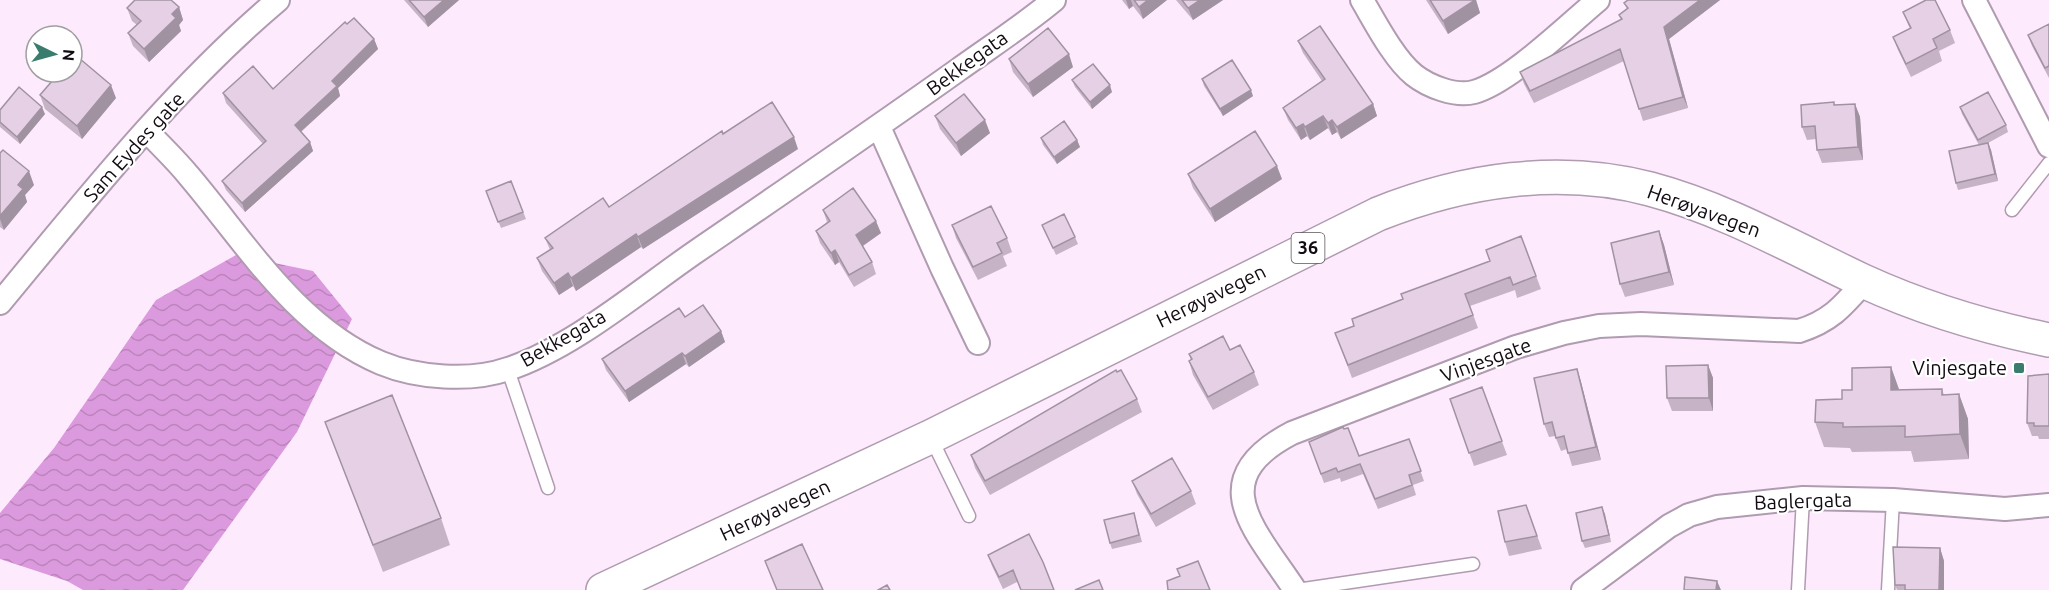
<svg xmlns="http://www.w3.org/2000/svg" width="2049" height="590" font-family="Ubuntu,sans-serif">
<style>
.water{fill:url(#water-waves)}
.lines{fill:none;stroke-linecap:round;stroke-linejoin:round}
.lane-casing{stroke:#b09bb0;stroke-width:15}
.street-casing{stroke:#b09bb0;stroke-width:26}
.highway-casing{stroke:#b09bb0;stroke-width:36}
.lane{stroke:#fff;stroke-width:12}
.street{stroke:#fff;stroke-width:22}
.highway{stroke:#fff;stroke-width:33}
.wall{fill:#c6b3c6}
.shaded-wall{fill:#a192a1}
.building{fill:#e6d0e6;stroke:#a192a1;stroke-width:1.5}
.poi-dot{fill:#3a7c6d;stroke:#fff;stroke-width:2}
.labels{text-anchor:middle;stroke-width:4.5;stroke-linejoin:round;paint-order:stroke}
.shield{fill:#fff;stroke:#595459;stroke-width:1.5}
.shield-label{font-size:18px;font-weight:bold;fill:#120b12}
.street-label{font-size:20px;fill:#120b12;stroke:#fff}
.poi-label{font-size:20px;fill:#120b12;stroke:#fff;text-anchor:end}
</style>
<defs>
<pattern id="water-waves" width="16" height="10" patternUnits="userSpaceOnUse" patternTransform="scale(1.5)"><rect width="16" height="10" fill="#dc9ade"/><path d="M0 5q4-4 8 0t8 0" fill="none" stroke="#bc83bd"/></pattern>
</defs>
<rect width="100%" height="100%" fill="#fdebfd"/>
<path class="water" d="M 236,255 L 313,271 L 352,319 L 297,432 L 183,590 L 83,590 L 67,581 L 0,559 L 0,513 L 54,448 L 156,300 Z"/>
<g class="lines">
<defs>
<path id="lane" d="M 2012,210 L 2049,163
M 508,370 L 548,488
M 931,438 L 969,516
M 1297,590 L 1473,564
M 1798,590 L 1803,498
M 1888,590 L 1893,500"/>
<path id="street" d="M 1362,0 C 1375,22 1394,59 1414,75 C 1428,86 1455,97 1474,92 C 1510,82 1568,25 1598,0
M 1974,0 L 2049,146
M 879,127 L 942,268 L 978,343
M 147,131 C 161,146 176,160 189,176 C 246,243 296,327 381,363 C 417,378 471,382 508,369 C 572,348 639,291 694,253 C 783,192 871,132 958,70 C 990,47 1024,25 1054,0
M 0,303 C 87,198 174,88 278,0
M 1295,590 C 1255,529 1202,480 1292,433 L 1516,347 L 1564,333 L 1599,326 L 1641,324 L 1799,331 C 1831,321 1843,306 1865,281
M 1583,590 L 1669,526 L 1689,515 L 1717,507 L 1803,498 L 1893,500 L 2005,509 L 2049,505"/>
<path id="highway" d="M 603,590 L 930,437 L 1378,214 C 1463,180 1559,165 1650,189 C 1725,209 1793,248 1863,281 C 1922,308 1985,327 2049,340"/>
</defs>
<use href="#lane" class="lane-casing"/>
<use href="#street" class="street-casing"/>
<use href="#highway" class="highway-casing"/>
<use href="#lane" class="lane"/>
<use href="#street" class="street"/>
<use href="#highway" class="highway"/>
</g>
<path class="wall" d="M 404,0 L 459,0 L 428,27 Z
M 1122,0 L 1167,0 L 1143,19 L 1133,6 L 1129,9 Z
M 1176,0 L 1223,0 L 1193,20 Z
M 1426,0 L 1476,0 L 1480,13 L 1448,34 Z
M 1628,0 L 1720,0 L 1669,39 L 1688,108 L 1643,121 L 1624,61 L 1534,103 L 1524,84 L 1520,72 L 1621,20 L 1619,15 L 1627,9 L 1624,3 Z
M 179,7 L 183,20 L 179,25 L 181,31 L 149,62 L 133,46 L 128,33 L 137,25 L 132,21 L 127,8 Z
M 1903,12 L 1950,30 L 1955,43 L 1939,51 L 1942,61 L 1911,77 L 1898,50 L 1893,37 L 1910,29 Z
M 2049,24 L 2049,78 L 2032,46 L 2028,35 Z
M 374,39 L 378,49 L 338,88 L 340,96 L 301,132 L 310,142 L 313,151 L 245,212 L 226,190 L 222,181 L 263,144 L 226,103 L 223,93 L 273,89 Z
M 1298,41 L 1373,104 L 1377,116 L 1341,139 L 1337,132 L 1332,135 L 1328,128 L 1310,140 L 1307,136 L 1301,140 L 1288,120 L 1283,108 L 1322,81 L 1303,53 Z
M 1009,59 L 1073,67 L 1033,97 L 1013,72 Z
M 63,76 L 116,98 L 82,139 L 45,109 L 40,95 Z
M 1202,79 L 1253,96 L 1223,116 L 1204,86 Z
M 1072,80 L 1112,92 L 1092,109 L 1075,87 Z
M 1855,104 L 1860,117 L 1863,160 L 1822,163 L 1817,150 L 1816,139 L 1807,140 L 1802,127 L 1835,105 Z
M 1960,107 L 2006,125 L 2008,132 L 1988,143 L 1991,150 L 1998,181 L 1958,190 L 1956,183 L 1979,145 L 1962,114 Z
M 0,110 L 45,114 L 20,144 L 0,127 Z
M 935,116 L 990,133 L 961,156 L 940,129 Z
M 723,134 L 798,149 L 643,249 L 641,247 L 576,291 L 573,286 L 559,295 L 542,271 L 537,258 L 550,250 L 545,238 L 609,207 Z
M 1041,138 L 1077,140 L 1080,147 L 1057,164 L 1043,145 Z
M 0,153 L 34,185 L 25,195 L 27,202 L 4,230 L 0,227 Z
M 1188,174 L 1282,179 L 1215,222 L 1193,188 Z
M 511,181 L 526,219 L 501,228 L 486,191 Z
M 823,210 L 881,233 L 863,246 L 872,262 L 876,274 L 854,287 L 839,262 L 835,265 L 820,243 L 816,231 L 827,222 Z
M 952,225 L 1007,238 L 1012,252 L 1003,256 L 1007,266 L 978,280 L 956,238 Z
M 1042,225 L 1075,237 L 1078,244 L 1056,255 Z
M 1659,231 L 1664,245 L 1674,285 L 1625,297 L 1620,284 Z
M 1521,236 L 1541,289 L 1517,298 L 1515,290 L 1470,306 L 1478,328 L 1352,378 L 1335,333 L 1354,326 L 1403,299 L 1490,261 Z
M 685,317 L 721,331 L 725,342 L 689,367 L 686,364 L 629,402 L 606,370 L 602,359 Z
M 1230,350 L 1254,372 L 1259,385 L 1213,410 L 1193,375 L 1189,361 L 1191,360 L 1189,354 Z
M 1708,365 L 1713,378 L 1713,411 L 1672,411 L 1667,398 Z
M 1891,367 L 1899,390 L 1942,389 L 1944,395 L 1959,394 L 1968,419 L 1969,459 L 1914,462 L 1911,451 L 1852,452 L 1850,448 L 1824,447 L 1815,422 L 1842,399 L 1852,390 Z
M 1577,369 L 1581,382 L 1601,460 L 1572,466 L 1567,449 L 1561,451 L 1555,436 L 1549,437 L 1544,424 Z
M 2049,374 L 2049,439 L 2039,439 L 2038,436 L 2032,436 L 2027,423 Z
M 1482,387 L 1507,455 L 1474,466 L 1450,399 Z
M 1137,399 L 1142,412 L 990,495 L 975,468 L 971,455 Z
M 325,422 L 441,518 L 450,545 L 383,572 Z
M 1409,439 L 1424,481 L 1413,485 L 1416,495 L 1378,509 L 1363,474 L 1341,482 L 1340,478 L 1324,483 L 1309,442 L 1359,456 Z
M 1132,481 L 1191,491 L 1196,504 L 1156,527 L 1137,494 Z
M 1526,505 L 1542,549 L 1509,556 L 1505,542 Z
M 1602,507 L 1611,542 L 1585,548 L 1582,541 Z
M 1134,513 L 1142,542 L 1112,549 L 1110,543 Z
M 1029,534 L 1017,582 L 1003,589 L 992,566 L 988,555 Z
M 1940,548 L 1944,561 L 1944,590 L 1897,590 L 1895,585 Z"/>
<path class="shaded-wall" d="M 444,0 L 459,0 L 428,27 L 424,17 Z
M 1126,0 L 1131,0 L 1133,6 L 1129,9 Z
M 1148,0 L 1167,0 L 1143,19 L 1139,7 Z
M 1200,0 L 1223,0 L 1193,20 L 1188,8 Z
M 1475,0 L 1476,0 L 1480,13 L 1448,34 L 1443,21 Z
M 1700,0 L 1720,0 L 1669,39 L 1688,108 L 1683,97 L 1664,27 Z
M 179,7 L 183,20 L 179,25 L 181,31 L 149,62 L 144,49 L 172,14 Z
M 374,39 L 378,49 L 338,88 L 340,96 L 298,134 L 295,125 L 332,81 Z
M 1069,54 L 1073,67 L 1033,97 L 1028,84 Z
M 111,85 L 116,98 L 82,139 L 77,126 Z
M 1110,85 L 1112,92 L 1092,109 L 1090,102 Z
M 1251,90 L 1253,96 L 1223,116 L 1220,109 Z
M 1373,104 L 1377,116 L 1341,139 L 1337,127 Z
M 1855,104 L 1860,117 L 1863,160 L 1858,147 Z
M 42,107 L 45,114 L 20,144 L 17,137 Z
M 1323,116 L 1328,128 L 1310,140 L 1305,127 Z
M 985,120 L 990,133 L 961,156 L 956,143 Z
M 1332,120 L 1337,132 L 1332,135 L 1328,123 Z
M 1303,124 L 1307,136 L 1301,140 L 1296,128 Z
M 794,137 L 798,149 L 643,249 L 638,237 Z
M 1077,140 L 1080,147 L 1057,164 L 1054,157 Z
M 310,142 L 313,151 L 245,212 L 242,203 Z
M 1988,143 L 1991,150 L 1998,181 L 1995,174 Z
M 1277,166 L 1282,179 L 1215,222 L 1210,209 Z
M 29,171 L 34,185 L 25,195 L 27,202 L 4,230 L 0,219 L 0,216 L 18,185 Z
M 876,221 L 881,233 L 861,247 L 856,235 Z
M 1659,231 L 1664,245 L 1674,285 L 1669,272 Z
M 636,234 L 641,247 L 576,291 L 571,278 Z
M 835,250 L 839,262 L 835,265 L 831,253 Z
M 568,273 L 573,286 L 559,295 L 554,283 Z
M 721,331 L 725,342 L 689,367 L 685,356 Z
M 682,353 L 686,364 L 629,402 L 625,391 Z
M 1708,365 L 1713,378 L 1713,411 L 1709,398 Z
M 1891,367 L 1900,392 L 1891,390 Z
M 1577,369 L 1581,382 L 1601,460 L 1596,447 Z
M 1959,394 L 1968,419 L 1969,459 L 1960,434 Z
M 1602,507 L 1605,514 L 1611,542 L 1609,535 Z
M 1940,548 L 1944,561 L 1944,590 L 1939,590 Z
M 1717,581 L 1721,590 L 1716,590 Z"/>
<path class="building" d="M 135,0 L 171,0 L 179,7 L 172,14 L 176,18 L 144,49 L 128,33 L 141,21 L 127,8 Z
M 409,0 L 444,0 L 424,17 Z
M 1134,0 L 1148,0 L 1139,7 Z
M 1182,0 L 1200,0 L 1188,8 Z
M 1430,0 L 1475,0 L 1443,21 Z
M 1628,0 L 1700,0 L 1664,27 L 1683,97 L 1639,109 L 1620,49 L 1530,91 L 1520,72 L 1622,19 L 1619,15 L 1628,8 L 1624,3 Z
M 1926,0 L 1935,0 L 1950,30 L 1933,39 L 1937,48 L 1906,64 L 1893,37 L 1911,28 L 1903,12 Z
M 354,18 L 374,39 L 332,81 L 337,86 L 295,125 L 310,142 L 242,203 L 222,181 L 266,141 L 223,93 L 253,66 L 273,89 L 345,22 L 347,24 Z
M 2049,24 L 2049,66 L 2045,68 L 2028,35 Z
M 1320,26 L 1373,104 L 1337,127 L 1332,120 L 1328,123 L 1323,116 L 1305,127 L 1303,124 L 1296,128 L 1283,108 L 1325,79 L 1298,41 Z
M 1048,28 L 1069,54 L 1028,84 L 1009,59 Z
M 79,58 L 111,85 L 77,126 L 40,95 L 59,73 L 63,76 L 67,72 L 72,72 L 72,66 Z
M 1232,60 L 1251,90 L 1220,109 L 1202,79 Z
M 1093,64 L 1110,85 L 1090,102 L 1072,80 Z
M 19,87 L 42,107 L 17,137 L 0,122 L 0,110 Z
M 1988,92 L 2006,125 L 1978,140 L 1960,107 Z
M 964,94 L 985,120 L 956,143 L 935,116 Z
M 772,102 L 794,137 L 638,237 L 636,234 L 571,278 L 568,273 L 554,283 L 537,258 L 553,248 L 545,238 L 603,198 L 609,207 L 722,131 L 723,134 Z
M 1834,102 L 1834,105 L 1855,104 L 1858,147 L 1817,150 L 1815,126 L 1802,127 L 1801,105 Z
M 1064,121 L 1077,140 L 1054,157 L 1041,138 Z
M 1255,131 L 1277,166 L 1210,209 L 1188,174 Z
M 1988,143 L 1995,174 L 1956,183 L 1949,151 Z
M 3,150 L 29,171 L 18,185 L 23,189 L 0,216 L 0,153 Z
M 511,181 L 523,212 L 498,222 L 486,191 Z
M 853,188 L 876,221 L 856,235 L 872,262 L 849,275 L 835,250 L 831,253 L 816,231 L 830,221 L 823,210 Z
M 991,206 L 1007,238 L 997,243 L 1002,253 L 973,267 L 952,225 Z
M 1064,214 L 1075,237 L 1053,248 L 1042,225 Z
M 1659,231 L 1669,272 L 1620,284 L 1611,243 Z
M 1521,236 L 1536,276 L 1513,285 L 1510,277 L 1465,294 L 1473,315 L 1348,365 L 1335,333 L 1354,326 L 1352,319 L 1403,299 L 1401,294 L 1490,261 L 1486,250 Z
M 703,305 L 721,331 L 685,356 L 682,353 L 625,391 L 602,359 L 679,308 L 685,317 Z
M 1223,336 L 1230,350 L 1240,345 L 1254,372 L 1208,397 L 1189,361 L 1192,359 L 1189,354 Z
M 1708,365 L 1709,398 L 1667,398 L 1666,366 Z
M 1891,367 L 1891,390 L 1942,389 L 1942,395 L 1959,394 L 1960,434 L 1905,437 L 1905,426 L 1843,427 L 1843,423 L 1815,422 L 1816,400 L 1842,399 L 1842,390 L 1852,390 L 1852,368 Z
M 1577,369 L 1596,447 L 1568,453 L 1564,436 L 1556,438 L 1552,422 L 1544,424 L 1534,378 Z
M 1116,370 L 1117,372 L 1121,370 L 1137,399 L 985,481 L 971,455 Z
M 2049,374 L 2049,426 L 2034,426 L 2034,423 L 2027,423 L 2028,376 Z
M 1482,387 L 1502,441 L 1469,453 L 1450,399 Z
M 392,395 L 441,518 L 373,545 L 325,422 Z
M 1343,427 L 1344,429 L 1348,428 L 1359,456 L 1409,439 L 1421,471 L 1409,475 L 1412,485 L 1375,499 L 1360,464 L 1338,472 L 1336,468 L 1321,474 L 1309,442 Z
M 1172,458 L 1191,491 L 1151,514 L 1132,481 Z
M 1526,505 L 1537,536 L 1505,542 L 1498,511 Z
M 1602,507 L 1609,535 L 1582,541 L 1576,513 Z
M 1134,513 L 1139,535 L 1110,543 L 1104,520 Z
M 1029,534 L 1043,562 L 1054,590 L 1021,590 L 1013,570 L 999,577 L 988,555 Z
M 802,544 L 823,590 L 777,590 L 765,561 Z
M 1893,547 L 1940,548 L 1939,590 L 1905,590 L 1905,585 L 1895,585 Z
M 1198,561 L 1210,590 L 1168,590 L 1167,581 L 1180,576 L 1177,569 Z
M 1685,577 L 1717,581 L 1716,590 L 1684,590 Z
M 1099,580 L 1103,590 L 1075,590 Z
M 887,585 L 890,590 L 878,590 Z"/>
<rect class="poi-dot" x="2013" y="362" width="12" height="12" rx="3"/>
<g class="labels">
<rect class="shield" x="1291.5" y="233" width="33" height="30" rx="4.5"/>
<g class="shield-label">
<text x="1308" y="254">36</text>
</g>
<g class="street-label">
<text transform="translate(967 63) rotate(-36)" y="7">Bekkegata</text>
<text transform="translate(134 147) rotate(-48)" y="7">Sam Eydes gate</text>
<text transform="translate(1704 211) rotate(20)" y="7">Herøyavegen</text>
<text transform="translate(1211 296) rotate(-26)" y="7">Herøyavegen</text>
<text transform="translate(563 338) rotate(-30)" y="7">Bekkegata</text>
<text transform="translate(1486 360) rotate(-20)" y="7">Vinjesgate</text>
<text transform="translate(1803 501) rotate(-2)" y="7">Baglergata</text>
<text transform="translate(775 510) rotate(-25)" y="7">Herøyavegen</text>
</g>
<g class="poi-label">
<text x="2007" y="375">Vinjesgate</text>
</g>
</g>
<g transform="translate(54 54) rotate(95)"><circle r="28" fill="#ffffff" stroke="#a09da0" stroke-width="1.5"/>
<path d="M0-4.5L10 22L0 15L-10 22Z" fill="#3a7c6d"/>
<text y="-9" font-size="16" font-weight="bold" text-anchor="middle" fill="#120b12">N</text>
</g>
</svg>
